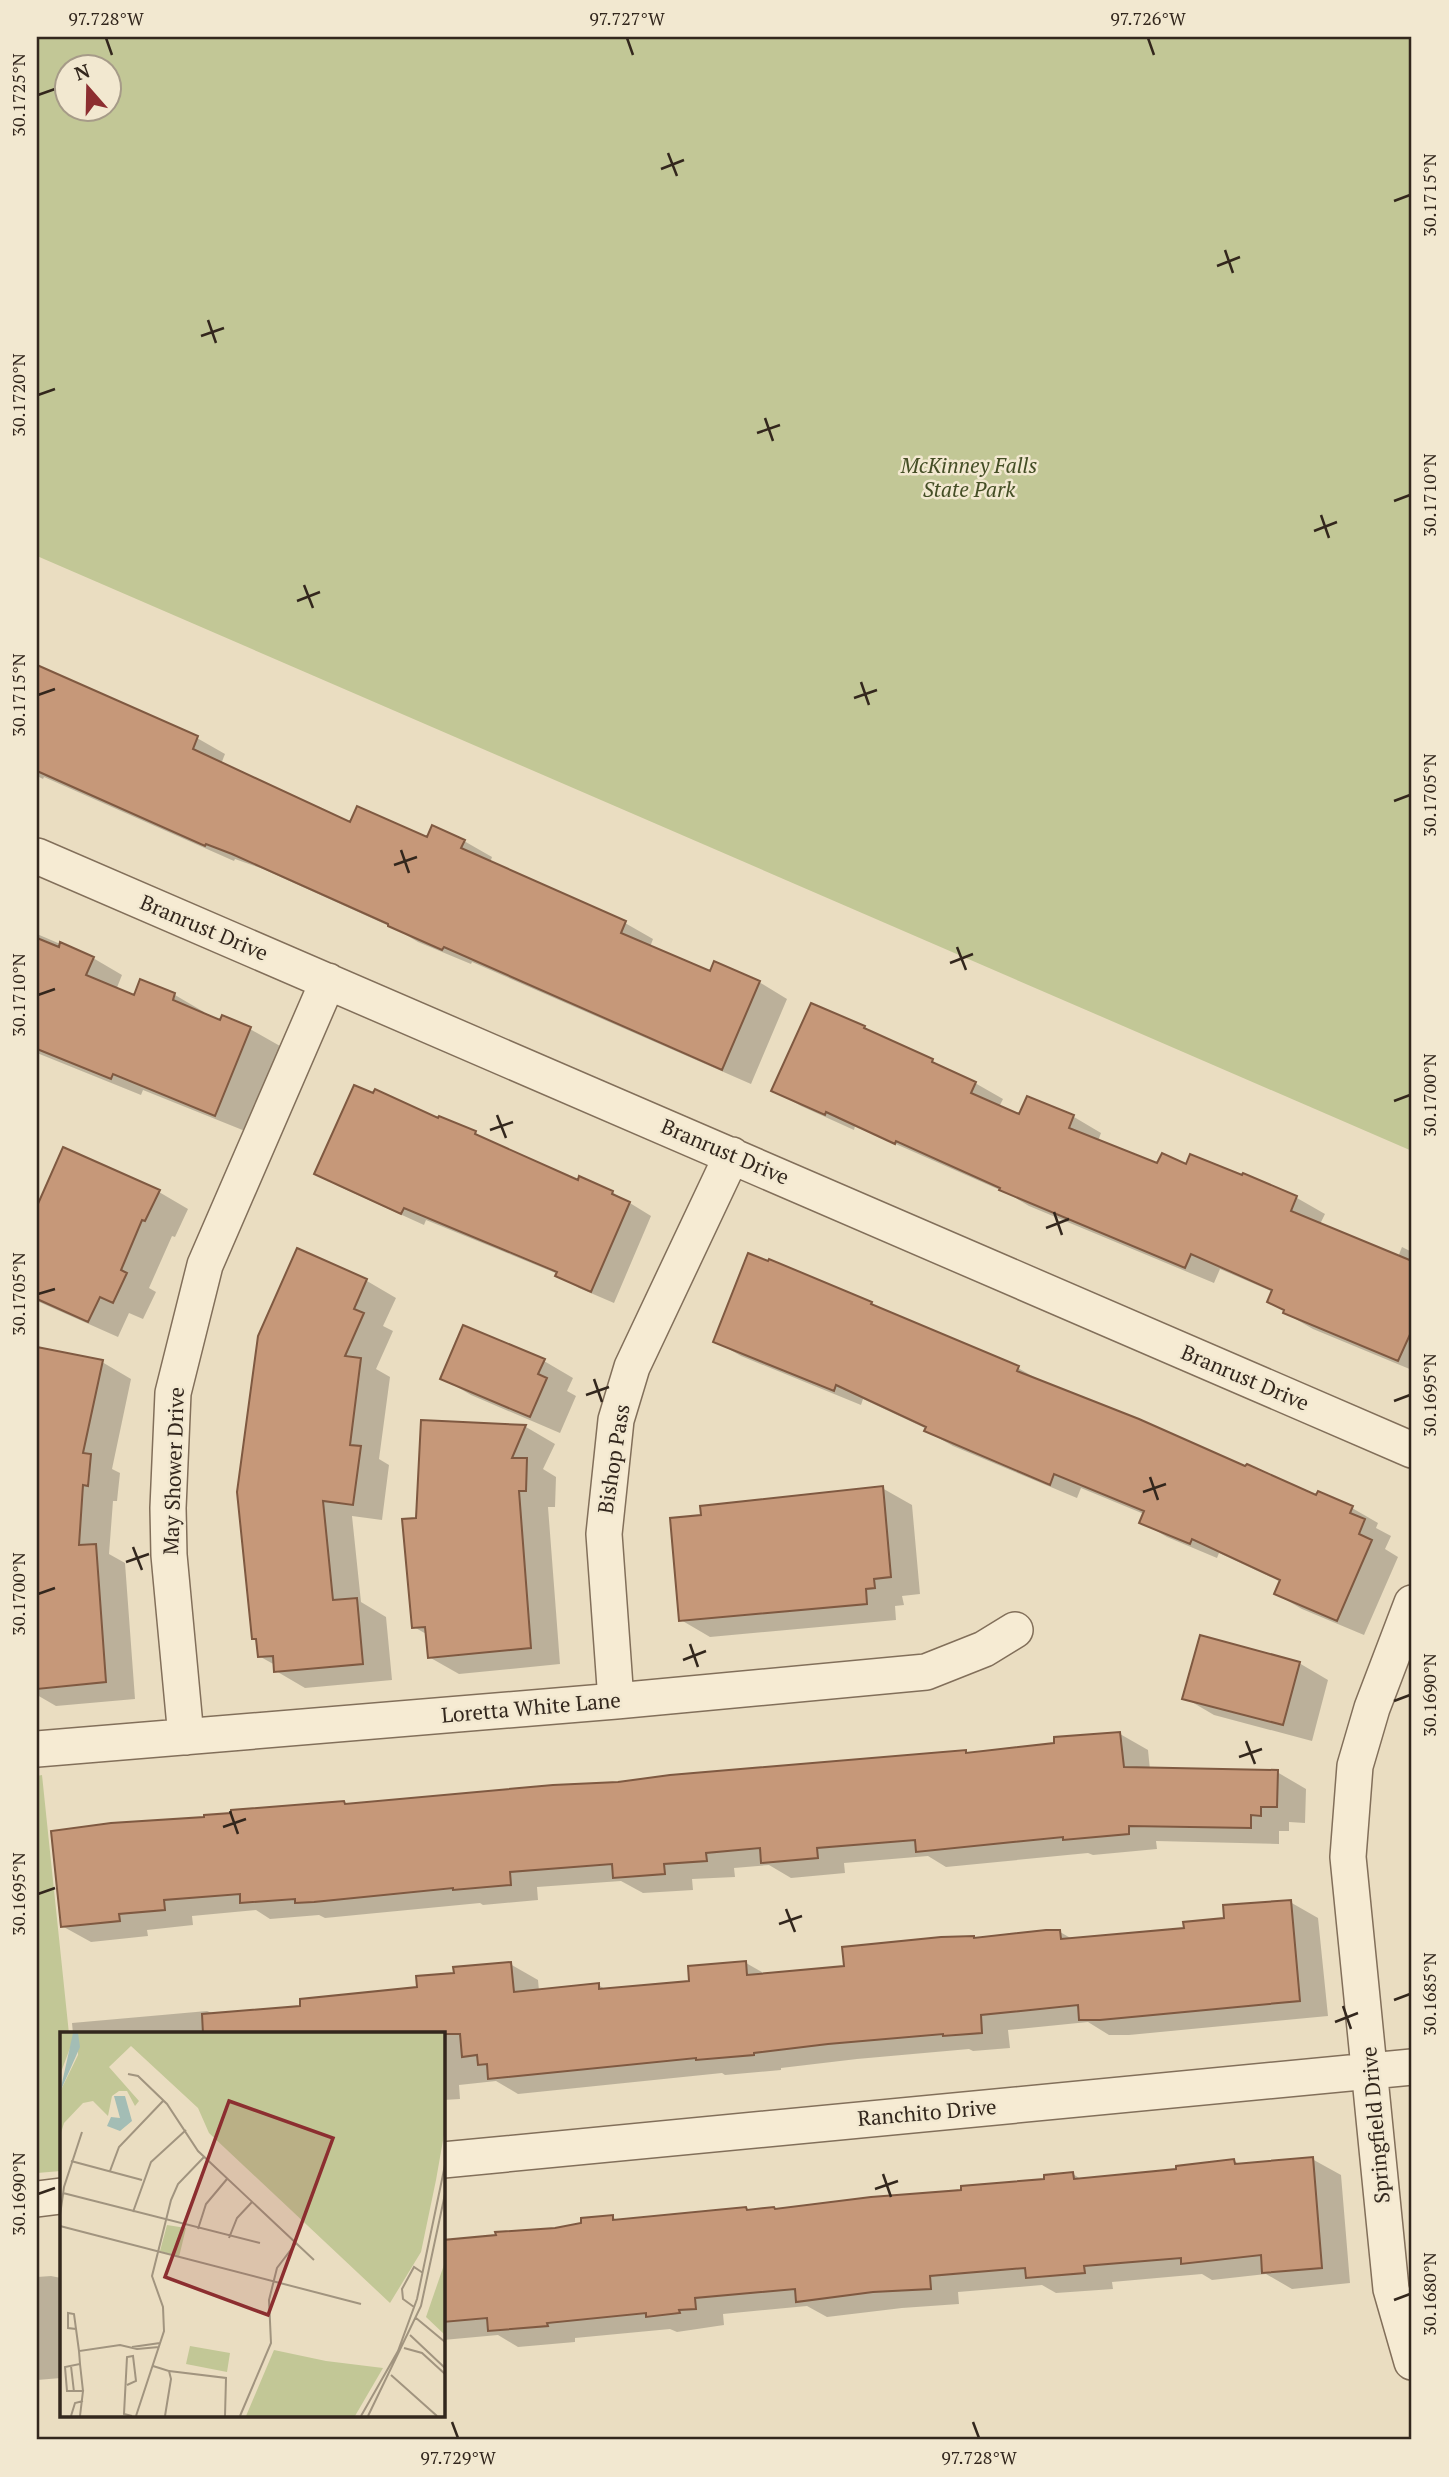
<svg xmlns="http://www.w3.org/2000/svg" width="1449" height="2477" font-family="'PT Serif',serif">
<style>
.green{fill:#c2c796;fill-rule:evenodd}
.shadow{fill:#0003}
.building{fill:#c69879;stroke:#7f5941;stroke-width:2}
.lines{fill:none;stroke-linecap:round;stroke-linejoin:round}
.street-casing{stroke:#826f5a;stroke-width:38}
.street{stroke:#f6ebd3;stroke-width:35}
.ticks{fill:none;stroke:#33271d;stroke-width:2.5}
.labels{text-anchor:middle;stroke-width:5;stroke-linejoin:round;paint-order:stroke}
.park-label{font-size:21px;font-style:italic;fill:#444e25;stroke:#f2e8d0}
.street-label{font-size:21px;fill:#33271d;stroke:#f2e8d0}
.inset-road{fill:none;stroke:#a1947f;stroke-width:2}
.view{fill:#8c2e30;fill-opacity:0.15;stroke:#8c2e30;stroke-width:3.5}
.inset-edge{fill:none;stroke:#33271d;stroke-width:3.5}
.neatline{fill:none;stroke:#33271d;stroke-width:2.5}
.ticks-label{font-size:18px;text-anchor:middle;fill:#33271d}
</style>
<rect width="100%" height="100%" fill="#eaddc1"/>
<path class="green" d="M 37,37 L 1412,37 L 1412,1151 L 37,556 ZM 66,66 L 108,66 L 108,108 L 66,108 Z
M 42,1775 L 69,2034 L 61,2034 L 61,2171 L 37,2173 L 37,1776 Z"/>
<path class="shadow" d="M 37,667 L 197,738 L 225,754 L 221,764 L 351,824 L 428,840 L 464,841 L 492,857 L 490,863 L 625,923 L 653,939 L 650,947 L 710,973 L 759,982 L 787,999 L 751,1084 L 472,962 L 471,964 L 418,942 L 398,930 L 263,869 L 235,859 L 234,861 L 44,777 L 43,779 L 37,776 Z
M 37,934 L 93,958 L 122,975 L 116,990 L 135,997 L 141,982 L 175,995 L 204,1012 L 203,1014 L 221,1022 L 223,1018 L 250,1029 L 280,1046 L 245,1131 L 143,1090 L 141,1095 L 37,1053 Z
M 864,1028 L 975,1083 L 1003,1099 L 999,1107 L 1020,1117 L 1028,1098 L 1074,1117 L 1101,1133 L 1098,1141 L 1158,1166 L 1187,1166 L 1243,1177 L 1244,1175 L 1297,1198 L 1325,1214 L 1320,1224 L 1398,1257 L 1402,1247 L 1412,1252 L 1412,1370 L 1313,1329 L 1285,1313 L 1273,1292 L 1220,1269 L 1214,1283 L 1029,1206 L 1009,1194 L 855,1126 L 854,1130 L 801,1106 L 773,1090 Z
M 439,1120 L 475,1133 L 497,1145 L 579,1182 L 612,1192 L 651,1216 L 614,1303 L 579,1288 L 558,1274 L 426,1220 L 424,1225 L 338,1186 L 316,1173 Z
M 64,1149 L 159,1192 L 188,1209 L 175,1237 L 172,1236 L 149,1288 L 156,1292 L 143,1319 L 129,1313 L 118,1337 L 37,1301 L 37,1210 Z
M 298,1251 L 367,1281 L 396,1298 L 383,1326 L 393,1331 L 376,1369 L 390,1377 L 379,1459 L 389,1465 L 382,1520 L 352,1516 L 361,1602 L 386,1617 L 392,1680 L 305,1688 L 276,1671 L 275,1665 L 259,1656 Z
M 770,1261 L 1018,1368 L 1046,1384 L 1317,1497 L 1352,1508 L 1378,1523 L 1376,1528 L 1391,1536 L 1385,1549 L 1398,1557 L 1364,1635 L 1302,1609 L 1276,1594 L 1281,1582 L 1219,1553 L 1217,1558 L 1167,1537 L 1141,1522 L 1144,1514 L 1081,1488 L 1077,1498 L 953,1446 L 926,1431 L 927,1429 L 863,1399 L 861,1405 L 741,1356 L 715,1341 Z
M 37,1348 L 102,1362 L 131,1379 L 112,1469 L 120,1473 L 117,1501 L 113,1501 L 109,1554 L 125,1563 L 135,1699 L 56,1706 L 37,1695 Z
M 544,1361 L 573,1378 L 567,1391 L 576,1396 L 560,1433 L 471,1395 L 442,1378 Z
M 423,1421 L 526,1427 L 555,1444 L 543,1469 L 556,1477 L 555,1507 L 548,1507 L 560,1664 L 459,1674 L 429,1657 L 428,1635 L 414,1627 Z
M 882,1488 L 912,1505 L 920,1594 L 902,1596 L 904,1605 L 895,1606 L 896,1620 L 710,1637 L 681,1620 Z
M 1299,1663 L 1328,1680 L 1312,1741 L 1214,1715 L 1185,1698 Z
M 1120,1734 L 1148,1750 L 1150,1770 L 1277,1772 L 1306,1789 L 1305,1823 L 1289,1822 L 1289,1831 L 1279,1831 L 1279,1844 L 1156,1841 L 1157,1849 L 1093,1855 L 1088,1853 L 946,1867 L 928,1856 L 844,1863 L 845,1873 L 791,1878 L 769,1865 L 734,1868 L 735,1877 L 692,1879 L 693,1890 L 643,1893 L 621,1881 L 537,1887 L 538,1900 L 483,1905 L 480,1903 L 325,1918 L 319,1915 L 270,1919 L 256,1910 L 192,1916 L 193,1925 L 147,1930 L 148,1936 L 91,1942 L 62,1926 L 206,1818 L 344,1803 L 348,1805 L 618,1784 L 965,1752 L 970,1755 L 1056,1745 Z
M 1290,1902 L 1318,1918 L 1328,2016 L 1129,2035 L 1109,2035 L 1088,2022 L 1008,2030 L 1010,2048 L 973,2051 L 969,2049 L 857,2059 L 781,2068 L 781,2070 L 725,2075 L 722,2073 L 518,2094 L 496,2081 L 459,2085 L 460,2099 L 443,2100 L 443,2034 L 73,2034 L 72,2023 L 207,2011 L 214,2014 L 302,2008 L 419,1989 L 456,1974 L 510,1964 L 538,1980 L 539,1991 L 598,1985 L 607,1990 L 691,1982 L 746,1963 L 767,1975 L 846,1967 L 974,1937 L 977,1939 L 1060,1932 L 1074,1940 L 1186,1930 Z
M 1312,2159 L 1341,2175 L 1350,2283 L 1292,2289 L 1266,2274 L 1212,2280 L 1202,2274 L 1112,2282 L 1113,2289 L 1056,2293 L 1042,2285 L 958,2292 L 959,2304 L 902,2308 L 827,2317 L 807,2306 L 723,2314 L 724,2325 L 677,2332 L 670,2329 L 575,2338 L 575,2342 L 518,2347 L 498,2335 L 443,2340 L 443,2241 L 556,2229 L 612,2217 L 619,2221 L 746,2209 L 749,2211 L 777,2210 L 963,2191 L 1046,2180 L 1073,2174 L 1082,2180 L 1178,2171 L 1234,2161 L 1241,2165 Z
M 51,2276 L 61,2278 L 61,2378 L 37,2380 L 37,2277 Z"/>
<path class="building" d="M 37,665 L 198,736 L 193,749 L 350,822 L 357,806 L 427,837 L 432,825 L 465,840 L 461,848 L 626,921 L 621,933 L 710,971 L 714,961 L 760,981 L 722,1070 L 444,947 L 442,950 L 388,926 L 388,924 L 232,854 L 206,844 L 205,846 L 37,771 Z
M 37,938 L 59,947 L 60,942 L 94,957 L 86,975 L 134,995 L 140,979 L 175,993 L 173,1000 L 220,1020 L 222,1015 L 251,1027 L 215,1116 L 113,1074 L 111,1079 L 37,1049 Z
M 811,1003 L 865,1026 L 864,1028 L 933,1059 L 932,1062 L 976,1082 L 971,1093 L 1019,1114 L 1027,1096 L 1074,1115 L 1069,1128 L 1157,1163 L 1162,1153 L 1186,1164 L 1190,1154 L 1242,1175 L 1243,1173 L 1297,1196 L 1291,1211 L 1412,1261 L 1412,1330 L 1398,1361 L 1283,1313 L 1284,1310 L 1267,1302 L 1272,1290 L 1191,1254 L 1185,1268 L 999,1190 L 1000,1188 L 896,1141 L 895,1144 L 826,1112 L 825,1115 L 771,1091 Z
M 354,1085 L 373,1093 L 375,1089 L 438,1118 L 439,1116 L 476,1131 L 475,1134 L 578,1180 L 579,1176 L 613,1191 L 612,1194 L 630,1202 L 591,1292 L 555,1276 L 557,1272 L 404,1208 L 401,1214 L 314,1174 Z
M 63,1147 L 160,1190 L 145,1221 L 142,1220 L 121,1270 L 127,1273 L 113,1303 L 100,1297 L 88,1322 L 37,1299 L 37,1206 Z
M 297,1248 L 367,1279 L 354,1309 L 364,1313 L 345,1356 L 361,1358 L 350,1445 L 361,1446 L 353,1505 L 323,1501 L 333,1600 L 357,1598 L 363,1664 L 274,1672 L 273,1656 L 258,1657 L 256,1639 L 252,1639 L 237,1492 L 258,1336 Z
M 748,1253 L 768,1261 L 769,1259 L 872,1302 L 871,1304 L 1019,1366 L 1017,1371 L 1139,1419 L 1245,1466 L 1247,1464 L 1316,1495 L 1318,1491 L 1353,1506 L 1350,1513 L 1365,1519 L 1359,1534 L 1372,1540 L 1337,1621 L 1274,1594 L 1280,1580 L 1192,1539 L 1190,1544 L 1139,1523 L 1144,1511 L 1054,1474 L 1050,1485 L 924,1431 L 926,1427 L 836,1385 L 834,1391 L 713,1342 Z
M 463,1325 L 545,1359 L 538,1374 L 547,1378 L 530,1417 L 440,1379 Z
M 37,1347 L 103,1360 L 83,1453 L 91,1454 L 88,1486 L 83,1485 L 79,1545 L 96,1544 L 106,1682 L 37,1689 Z
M 421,1420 L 526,1425 L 512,1458 L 527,1458 L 526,1491 L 519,1491 L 531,1648 L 428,1658 L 425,1627 L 412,1628 L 402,1519 L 416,1518 Z
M 883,1486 L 891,1577 L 874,1579 L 875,1588 L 866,1589 L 867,1604 L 679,1621 L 670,1518 L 701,1515 L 700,1506 Z
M 1200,1635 L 1300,1662 L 1283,1725 L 1182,1699 Z
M 1120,1732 L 1124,1767 L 1278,1770 L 1277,1807 L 1261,1807 L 1261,1816 L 1251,1815 L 1251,1828 L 1129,1826 L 1129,1834 L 1063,1840 L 1063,1837 L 916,1852 L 915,1840 L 817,1848 L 818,1858 L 761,1863 L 760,1848 L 706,1853 L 707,1861 L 664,1864 L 665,1874 L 613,1878 L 612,1864 L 510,1872 L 511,1885 L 453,1890 L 453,1888 L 314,1902 L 295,1903 L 295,1899 L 240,1903 L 240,1894 L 164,1900 L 165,1910 L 119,1914 L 120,1921 L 61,1927 L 51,1831 L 111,1823 L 204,1817 L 204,1815 L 231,1813 L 231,1810 L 344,1801 L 345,1804 L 553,1785 L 618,1782 L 670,1775 L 966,1750 L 966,1753 L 1054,1743 L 1054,1737 Z
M 1291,1900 L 1300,2001 L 1100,2020 L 1079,2020 L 1078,2005 L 981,2015 L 982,2033 L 943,2036 L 943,2034 L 828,2044 L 754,2053 L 754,2055 L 696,2060 L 696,2058 L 488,2079 L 487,2064 L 478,2065 L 477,2055 L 462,2057 L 460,2034 L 203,2034 L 202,2014 L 300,2006 L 300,1999 L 417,1987 L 416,1976 L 454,1973 L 453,1967 L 511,1962 L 514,1992 L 599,1983 L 599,1989 L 689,1981 L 688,1966 L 746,1961 L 747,1975 L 844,1966 L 842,1947 L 941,1937 L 974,1936 L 974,1938 L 1046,1930 L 1060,1930 L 1061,1939 L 1184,1928 L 1183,1922 L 1224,1918 L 1223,1905 Z
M 1313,2157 L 1322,2268 L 1262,2273 L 1261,2255 L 1181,2264 L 1181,2258 L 1084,2266 L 1085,2273 L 1026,2278 L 1025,2268 L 930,2276 L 931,2289 L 873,2292 L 796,2302 L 795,2289 L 695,2298 L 696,2309 L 679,2310 L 680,2313 L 646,2317 L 646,2313 L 547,2323 L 548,2326 L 488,2331 L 487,2318 L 443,2322 L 443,2240 L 496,2235 L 495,2232 L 555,2228 L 581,2223 L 581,2218 L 613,2215 L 613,2220 L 746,2207 L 747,2210 L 774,2207 L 775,2209 L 871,2197 L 961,2190 L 961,2186 L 1044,2179 L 1044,2175 L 1073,2172 L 1074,2179 L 1176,2169 L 1176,2166 L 1234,2159 L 1235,2164 Z"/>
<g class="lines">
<defs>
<path id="street" d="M 37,856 L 1412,1450
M 1412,1603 L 1372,1708 L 1355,1766 L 1348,1857 L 1391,2289 L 1412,2362
M 616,1701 L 604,1534 L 616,1420 L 632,1367 L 732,1155
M 186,1737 L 169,1555 L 168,1508 L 173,1393 L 205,1265 L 328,981
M 37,1749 L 616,1701 L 926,1672 L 984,1649 L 1015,1630
M 443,2160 L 1412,2067
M 37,2199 L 61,2196"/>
</defs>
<use href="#street" class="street-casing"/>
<use href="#street" class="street"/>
</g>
<path class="ticks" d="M 106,38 L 112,55M 627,38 L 633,55M 1148,38 L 1154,55M 38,95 L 55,89M 668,153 L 677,176M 661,169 L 684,160M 1394,201 L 1410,195M 1225,250 L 1233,273M 1217,266 L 1240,257M 208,320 L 216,343M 201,336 L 224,328M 38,395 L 55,389M 765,418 L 773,441M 757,433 L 780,425M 1394,501 L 1410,495M 1321,515 L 1329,538M 1314,531 L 1337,522M 304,585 L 313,608M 297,601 L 320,592M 861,682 L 869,705M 38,695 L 55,689M 854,698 L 877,690M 1394,801 L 1410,795M 401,850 L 409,873M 394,865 L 417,857M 957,947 L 966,970M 950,963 L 973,954M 38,995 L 55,989M 1394,1101 L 1410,1095M 497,1115 L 506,1138M 490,1130 L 513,1122M 1054,1212 L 1062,1235M 1046,1228 L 1069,1219M 38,1294 L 55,1289M 594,1379 L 602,1402M 586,1395 L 609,1387M 1394,1401 L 1410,1395M 1150,1477 L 1158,1500M 1143,1492 L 1166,1484M 133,1547 L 142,1570M 126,1562 L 149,1554M 38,1594 L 55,1588M 690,1644 L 698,1667M 683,1660 L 706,1651M 1394,1701 L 1410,1695M 1246,1741 L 1255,1764M 1239,1757 L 1262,1749M 230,1811 L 238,1834M 223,1827 L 246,1819M 38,1894 L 55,1888M 786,1909 L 795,1932M 779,1924 L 802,1916M 1394,2000 L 1410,1994M 1343,2006 L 1351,2029M 1335,2022 L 1358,2013M 883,2174 L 891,2197M 875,2189 L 898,2181M 38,2194 L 55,2188M 1394,2300 L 1410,2294M 452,2422 L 458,2438M 973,2422 L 979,2438"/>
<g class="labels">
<g class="park-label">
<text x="969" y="473">McKinney Falls<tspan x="969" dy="24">State Park</tspan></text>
</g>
<g class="street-label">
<text transform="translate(204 928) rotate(23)" y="7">Branrust Drive</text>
<text transform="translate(725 1152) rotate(23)" y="7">Branrust Drive</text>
<text transform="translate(1245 1378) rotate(23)" y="7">Branrust Drive</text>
<text transform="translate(614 1459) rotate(-81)" y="7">Bishop Pass</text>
<text transform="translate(174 1471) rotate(-88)" y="7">May Shower Drive</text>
<text transform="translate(531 1708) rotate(-5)" y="7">Loretta White Lane</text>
<text transform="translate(927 2113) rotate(-5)" y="7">Ranchito Drive</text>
<text transform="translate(1376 2125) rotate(-95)" y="7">Springfield Drive</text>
</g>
</g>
<g transform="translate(60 2032)">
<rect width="385" height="385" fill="#eaddc1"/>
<path d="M 0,1 L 13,1 L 13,8 L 0,43 ZM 18,1 L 385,1 L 385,97 L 376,148 L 361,220 L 330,271 L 149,101 L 138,76 L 71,14 L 49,35 L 79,69 L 75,74 L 67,59 L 59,59 L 52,64 L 48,84 L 33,69 L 23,71 L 4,91 L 0,104 L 0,60 L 18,23 ZM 107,193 L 126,196 L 119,225 L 100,219 ZM 385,230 L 385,303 L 366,285 ZM 130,314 L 170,321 L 167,340 L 126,332 ZM 214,318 L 266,329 L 323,336 L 295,384 L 186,384 Z" fill="#c2c796"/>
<path d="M 13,1 L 18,1 L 20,15 L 0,60 ZM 54,64 L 65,64 L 72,89 L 60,99 L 47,94 L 51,85 L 60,86 Z" fill="#a3bdb5"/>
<path class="inset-road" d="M 68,42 L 78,44 L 107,72 L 138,119 L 254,228M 11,129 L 82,148M 50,139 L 59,115 L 103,69M 3,161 L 200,211M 73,180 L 91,130 L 126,98M 0,183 L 4,155 L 22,100M 0,194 L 301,272M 138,197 L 146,172 L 167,147M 169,206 L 177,186 L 192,170M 354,275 L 343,267 L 342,257 L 354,235 L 363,241M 356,286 L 385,310M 16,297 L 8,296 L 8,281 L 14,282 L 19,319M 350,303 L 385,336M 72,315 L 100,311M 344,316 L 362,321 L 385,342M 20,332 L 23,359M 11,334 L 14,360M 93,334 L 109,339 L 111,347 L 105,384M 109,339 L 166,346 L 165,384M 331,343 L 377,384M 67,353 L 76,349 L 73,324 L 67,325 L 64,382 L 72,384M 11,384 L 15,371 L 23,369M 20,384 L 23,359 L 7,359 L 5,335 L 20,332 L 19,319 L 60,313 L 77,317 L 99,315M 76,384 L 104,299 L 103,275 L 92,244 L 111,168 L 118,152 L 144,125M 180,384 L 211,311 L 209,268 L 217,236 L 236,211M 301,384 L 338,319 L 357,267 L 385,133M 308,384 L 361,274 L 385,162"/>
<path class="view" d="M 169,69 L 273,106 L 208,283 L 105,245 Z"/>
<rect width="385" height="385" class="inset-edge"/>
</g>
<rect width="1449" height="2477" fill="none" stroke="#f2e8d0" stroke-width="77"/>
<g transform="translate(88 88) rotate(340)"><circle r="33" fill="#f2e8d0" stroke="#a69b88" stroke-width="2"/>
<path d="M0-5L12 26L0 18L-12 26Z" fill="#8c2e30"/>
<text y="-10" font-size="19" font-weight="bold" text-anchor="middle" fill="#33271d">N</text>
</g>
<rect x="38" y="38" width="1372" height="2400" class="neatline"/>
<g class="ticks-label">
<text x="106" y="25">97.728°W</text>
<text x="627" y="25">97.727°W</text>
<text x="1148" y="25">97.726°W</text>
<text transform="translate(19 95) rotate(-90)" y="6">30.1725°N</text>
<text transform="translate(1430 195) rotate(-90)" y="6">30.1715°N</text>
<text transform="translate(19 395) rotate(-90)" y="6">30.1720°N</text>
<text transform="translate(1430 495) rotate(-90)" y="6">30.1710°N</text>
<text transform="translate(19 695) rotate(-90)" y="6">30.1715°N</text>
<text transform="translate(1430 795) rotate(-90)" y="6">30.1705°N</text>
<text transform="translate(19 995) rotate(-90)" y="6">30.1710°N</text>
<text transform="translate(1430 1095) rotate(-90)" y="6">30.1700°N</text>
<text transform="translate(19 1294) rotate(-90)" y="6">30.1705°N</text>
<text transform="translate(1430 1395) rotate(-90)" y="6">30.1695°N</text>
<text transform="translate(19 1594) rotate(-90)" y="6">30.1700°N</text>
<text transform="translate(1430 1695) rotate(-90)" y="6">30.1690°N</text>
<text transform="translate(19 1894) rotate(-90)" y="6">30.1695°N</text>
<text transform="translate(1430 1994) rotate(-90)" y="6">30.1685°N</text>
<text transform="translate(19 2194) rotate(-90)" y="6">30.1690°N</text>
<text transform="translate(1430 2294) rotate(-90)" y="6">30.1680°N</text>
<text x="458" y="2464">97.729°W</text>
<text x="979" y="2464">97.728°W</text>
</g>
</svg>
